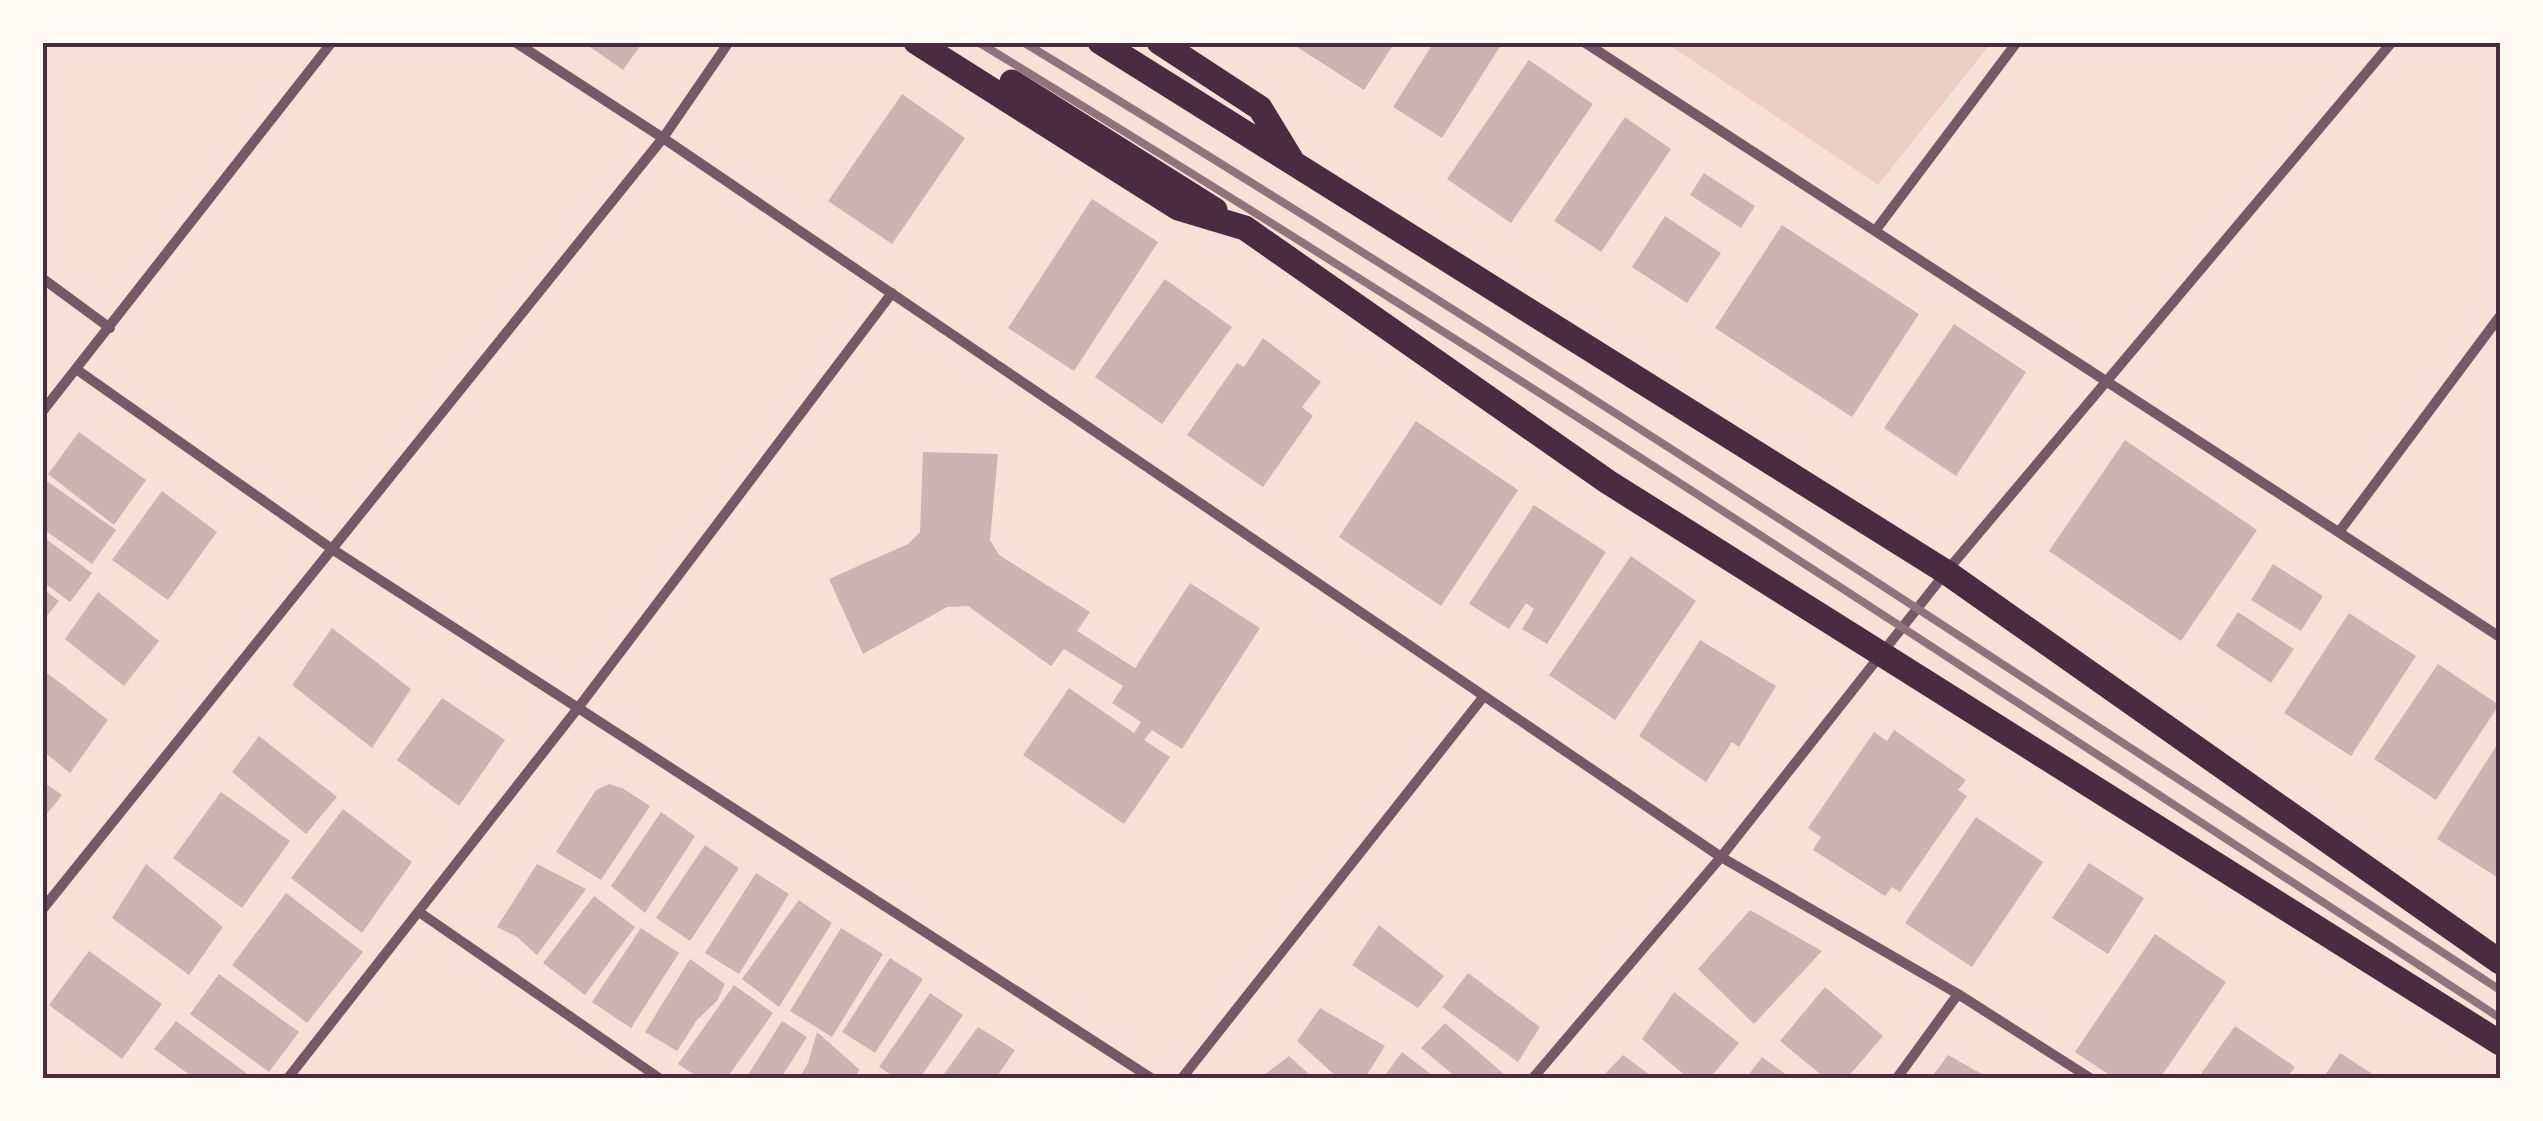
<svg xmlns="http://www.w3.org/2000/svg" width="2543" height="1121" font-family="'Titillium Web',sans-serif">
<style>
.green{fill:#ebcfc5}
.building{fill:#ccb4b1}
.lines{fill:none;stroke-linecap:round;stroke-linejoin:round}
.minor{stroke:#755966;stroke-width:10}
.primary{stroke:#4a2c40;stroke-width:25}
.rail{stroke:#8f747c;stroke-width:8}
.neatline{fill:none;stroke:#4a2c40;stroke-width:4}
</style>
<rect width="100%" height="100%" fill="#f7e1d7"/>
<path class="green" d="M 1666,43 L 1991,43 L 1878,185 Z"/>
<path class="building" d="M 583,42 L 643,42 L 623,70 Z
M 1300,42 L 1395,42 L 1364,90 L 1297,47 Z
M 1434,42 L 1503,42 L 1442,138 L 1393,107 Z
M 1529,60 L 1593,104 L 1511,223 L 1447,179 Z
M 902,94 L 965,138 L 892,244 L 828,201 Z
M 1625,117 L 1671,149 L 1601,252 L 1554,221 Z
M 1704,173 L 1755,206 L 1741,228 L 1690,195 Z
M 1092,199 L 1158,242 L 1074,371 L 1008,328 Z
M 1665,216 L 1721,253 L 1687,303 L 1632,267 Z
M 1782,225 L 1919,314 L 1852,417 L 1715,328 Z
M 1165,279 L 1232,327 L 1162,424 L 1095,377 Z
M 1954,324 L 2026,372 L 1956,476 L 1884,428 Z
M 1263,338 L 1321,382 L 1302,407 L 1313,416 L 1263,487 L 1187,435 L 1237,363 L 1244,367 Z
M 1416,421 L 1518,490 L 1441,606 L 1339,537 Z
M 79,432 L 146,480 L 114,525 L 48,474 Z
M 2125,440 L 2257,530 L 2181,641 L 2049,551 Z
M 923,452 L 998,454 L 990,540 L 999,555 L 1090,612 L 1077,631 L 1135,668 L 1190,583 L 1260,628 L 1182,749 L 1152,730 L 1144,740 L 1170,757 L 1124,824 L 1023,755 L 1069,688 L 1134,733 L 1141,722 L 1112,703 L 1123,686 L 1064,649 L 1051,666 L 968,606 L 947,607 L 863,654 L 829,579 L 908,544 L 920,532 Z
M 44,479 L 116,530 L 92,564 L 42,528 Z
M 162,491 L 217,532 L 168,600 L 112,560 Z
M 1534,505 L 1606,552 L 1547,644 L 1522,629 L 1534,609 L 1526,603 L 1509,629 L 1469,604 Z
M 42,536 L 92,573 L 70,602 L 42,581 Z
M 1631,556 L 1696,601 L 1615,720 L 1549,675 Z
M 2273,564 L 2323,596 L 2301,631 L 2251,600 Z
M 42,588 L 59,601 L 42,622 Z
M 98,592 L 159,641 L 124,686 L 65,639 Z
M 2238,612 L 2294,649 L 2271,683 L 2216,646 Z
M 2349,613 L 2416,656 L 2351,756 L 2284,713 Z
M 332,628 L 411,689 L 372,748 L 292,685 Z
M 1700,640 L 1776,686 L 1739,747 L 1732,742 L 1706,782 L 1639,736 Z
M 2438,664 L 2499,705 L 2436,800 L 2374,759 Z
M 42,669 L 108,720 L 70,773 L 42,750 Z
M 442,698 L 505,740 L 459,806 L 397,760 Z
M 1894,730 L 1966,780 L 1958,790 L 1967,796 L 1900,892 L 1892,887 L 1885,896 L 1813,850 L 1821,837 L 1808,828 L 1874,732 L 1887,741 Z
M 259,736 L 337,797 L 306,834 L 232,772 Z
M 2500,740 L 2500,879 L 2437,839 Z
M 42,781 L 62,795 L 42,820 Z
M 609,784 L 624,789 L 650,806 L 601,880 L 556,852 L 596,790 Z
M 221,792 L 290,841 L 242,908 L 173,858 Z
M 343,809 L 412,862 L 362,933 L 291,878 Z
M 661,812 L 695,836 L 645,913 L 611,886 Z
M 1976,817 L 2043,862 L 1972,967 L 1905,923 Z
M 705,845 L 739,868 L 690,941 L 656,918 Z
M 2089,863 L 2144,898 L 2108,954 L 2052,918 Z
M 146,864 L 223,927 L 189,975 L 112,918 Z
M 537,864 L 586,889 L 537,955 L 517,937 L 497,927 Z
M 756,873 L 789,894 L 739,974 L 705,953 Z
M 286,893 L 363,952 L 307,1023 L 232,965 Z
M 594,896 L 635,927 L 585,995 L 543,963 Z
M 799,900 L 832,923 L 779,1007 L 742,979 Z
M 1750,910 L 1822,951 L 1754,1024 L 1698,969 Z
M 1379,925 L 1444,976 L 1418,1008 L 1352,965 Z
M 641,928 L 679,953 L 631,1028 L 592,1002 Z
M 841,928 L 883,954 L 832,1037 L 790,1011 Z
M 2155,934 L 2226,982 L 2160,1078 L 2114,1078 L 2075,1052 Z
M 89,951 L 162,1004 L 122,1059 L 49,1005 Z
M 890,958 L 923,979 L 875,1053 L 842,1032 Z
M 690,959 L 725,984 L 717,1001 L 697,1020 L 677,1051 L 645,1032 Z
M 1468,973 L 1540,1027 L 1518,1062 L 1442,1007 Z
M 219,974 L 299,1032 L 269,1072 L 190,1014 Z
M 734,985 L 773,1013 L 727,1078 L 699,1078 L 678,1064 Z
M 1825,987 L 1883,1036 L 1847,1078 L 1825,1078 L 1780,1041 Z
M 1674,992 L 1739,1043 L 1710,1078 L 1688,1078 L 1642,1039 Z
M 930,993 L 963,1015 L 920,1078 L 896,1078 L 879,1067 Z
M 1320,1008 L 1385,1046 L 1365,1078 L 1338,1078 L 1297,1041 Z
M 176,1021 L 253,1078 L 194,1078 L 154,1049 Z
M 782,1021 L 807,1037 L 781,1078 L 746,1078 Z
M 1445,1023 L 1504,1074 L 1501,1078 L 1457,1078 L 1421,1048 Z
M 2235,1026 L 2295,1067 L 2287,1078 L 2198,1078 Z
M 978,1027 L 1015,1050 L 996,1078 L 941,1078 Z
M 817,1032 L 860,1070 L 853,1078 L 799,1078 L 808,1063 Z
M 1402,1052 L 1436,1078 L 1383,1078 Z
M 2340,1053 L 2379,1078 L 2323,1078 Z
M 1623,1055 L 1654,1078 L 1601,1078 Z
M 1948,1055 L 1989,1078 L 1931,1078 Z
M 1289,1056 L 1313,1078 L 1260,1078 Z
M 1762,1057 L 1791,1078 L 1746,1078 Z"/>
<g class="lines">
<path class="minor" d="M 515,42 L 663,138 L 1721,857 L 1958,994 L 2090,1078
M 1584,42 L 2500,637
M 1875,231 L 2017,42
M 42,278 L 110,328
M 76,369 L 332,549 L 663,138 L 729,42
M 42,412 L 332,42
M 2339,532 L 2500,316
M 42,910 L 332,549 L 1151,1078
M 419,912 L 659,1078
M 288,1078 L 578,708 L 892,293
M 1182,1078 L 1484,696
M 1533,1078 L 1721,857 L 1946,572 L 2392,42
M 1897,1078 L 1958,994"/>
<path class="primary" d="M 916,42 L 1178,208 L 1245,228 L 1608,482 L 2500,1043
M 1100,42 L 1946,572 L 2500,962
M 1159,42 L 1260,108 L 1291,159
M 1012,82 L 1215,210"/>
<path class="rail" d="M 978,42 C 1493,355 1996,689 2500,1018
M 1023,42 C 1523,346 2011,670 2500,990"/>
</g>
<rect width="2543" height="1121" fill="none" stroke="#fffaf5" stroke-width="90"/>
<rect x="45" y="45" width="2453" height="1031" class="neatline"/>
</svg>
